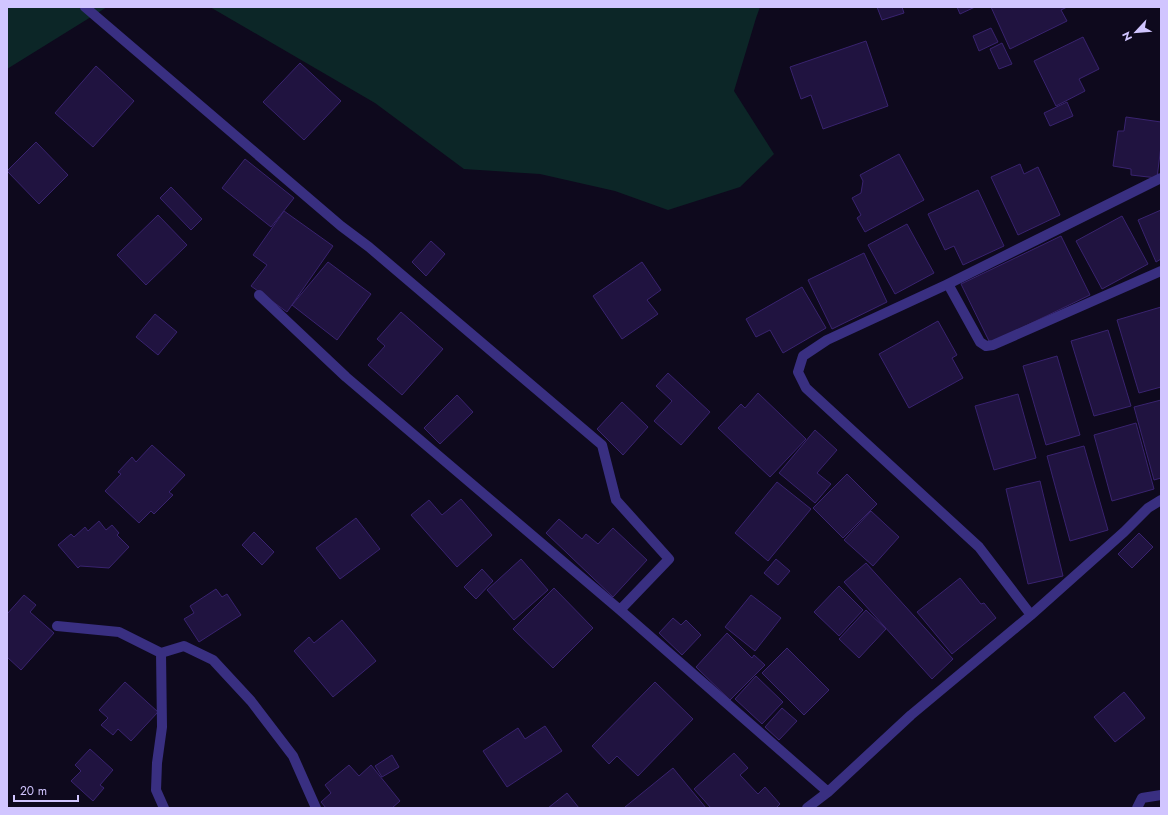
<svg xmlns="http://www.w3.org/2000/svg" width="1168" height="815" font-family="Jost,sans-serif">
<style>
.green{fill:#0c2627}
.building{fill:#201340;stroke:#39236f}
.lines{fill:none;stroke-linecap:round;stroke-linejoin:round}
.service{stroke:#392f81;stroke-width:10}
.minor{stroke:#392f81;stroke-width:10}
</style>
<rect width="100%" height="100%" fill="#0e091d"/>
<path class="green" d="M 7,7 L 107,7 L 7,69 Z
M 210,7 L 760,7 L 756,18 L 734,91 L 774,154 L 740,187 L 668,210 L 615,191 L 540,174 L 464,169 L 375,103 Z"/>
<path class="building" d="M 877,7 L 902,7 L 904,13 L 882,20 Z
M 957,7 L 975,7 L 960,14 Z
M 991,7 L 1067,7 L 1061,10 L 1067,21 L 1010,49 Z
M 991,28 L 998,42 L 979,51 L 973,36 Z
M 1083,37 L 1099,69 L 1079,79 L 1085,91 L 1056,106 L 1034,61 Z
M 866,41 L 888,106 L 823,129 L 811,95 L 801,99 L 790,67 Z
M 1002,43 L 1012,64 L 999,69 L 990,49 Z
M 300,63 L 341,101 L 304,140 L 263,102 Z
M 96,66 L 134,101 L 93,147 L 55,113 Z
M 1067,102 L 1073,116 L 1050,126 L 1044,113 Z
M 1126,117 L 1161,122 L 1161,146 L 1157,178 L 1131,175 L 1131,169 L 1113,166 L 1118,131 L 1124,131 Z
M 36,142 L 68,175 L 39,204 L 7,171 Z
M 899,154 L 924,200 L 865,232 L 857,218 L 861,215 L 852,198 L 861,193 L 863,181 L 860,175 Z
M 245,159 L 294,198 L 271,227 L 222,188 Z
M 1020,164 L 1024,174 L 1038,167 L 1060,215 L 1018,235 L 991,177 Z
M 171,187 L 202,219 L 191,230 L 160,198 Z
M 978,190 L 1004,246 L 963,265 L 954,246 L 945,250 L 928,214 Z
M 1161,210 L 1161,259 L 1156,262 L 1138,220 Z
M 284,211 L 333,246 L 287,312 L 251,286 L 267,265 L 253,255 Z
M 158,215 L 187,245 L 146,285 L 117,255 Z
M 1122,216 L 1148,264 L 1102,289 L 1076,241 Z
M 907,224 L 934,273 L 895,294 L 868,245 Z
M 1061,236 L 1090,295 L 990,343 L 961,284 Z
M 431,241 L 445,254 L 426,276 L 412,262 Z
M 864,253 L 887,302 L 832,329 L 808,280 Z
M 328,262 L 371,294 L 337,340 L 292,305 Z
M 642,262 L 661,290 L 647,300 L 658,314 L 622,339 L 593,296 Z
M 802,287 L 826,328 L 783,353 L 770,330 L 756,337 L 746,319 Z
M 1161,307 L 1161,387 L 1139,393 L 1117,320 Z
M 401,312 L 443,349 L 402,395 L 368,365 L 385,346 L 377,339 Z
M 155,314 L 177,332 L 158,355 L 136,337 Z
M 938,321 L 957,355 L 952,358 L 963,378 L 909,408 L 879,354 Z
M 1108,330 L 1131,406 L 1094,416 L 1071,341 Z
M 1057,356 L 1080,435 L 1046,445 L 1023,366 Z
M 668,373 L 710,412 L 681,445 L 654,421 L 672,401 L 656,386 Z
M 758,393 L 806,439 L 770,477 L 718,428 L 741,404 L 745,408 Z
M 1018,394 L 1036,458 L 994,470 L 975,406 Z
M 457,395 L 473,412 L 440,444 L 424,428 Z
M 1161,400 L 1161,478 L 1154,480 L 1134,407 Z
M 622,402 L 648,427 L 623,455 L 597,429 Z
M 1136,423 L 1154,489 L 1112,501 L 1094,435 Z
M 815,430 L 837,450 L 817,473 L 831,484 L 815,503 L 779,473 Z
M 152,445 L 185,475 L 169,492 L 173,495 L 154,514 L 151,511 L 139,523 L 105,491 L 121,474 L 118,472 L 132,457 L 136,462 Z
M 1084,446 L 1108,530 L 1070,541 L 1047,456 Z
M 847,474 L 877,504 L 843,538 L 813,508 Z
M 1040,481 L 1063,576 L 1028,584 L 1006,489 Z
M 777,482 L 811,509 L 768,561 L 735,533 Z
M 461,499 L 492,535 L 457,567 L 411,515 L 429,500 L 442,515 Z
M 871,511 L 899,537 L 873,566 L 844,540 Z
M 356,518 L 380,549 L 340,579 L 316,548 Z
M 559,519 L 582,539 L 586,534 L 598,544 L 613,528 L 647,560 L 613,597 L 546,533 Z
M 99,521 L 106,530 L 112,525 L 119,533 L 117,535 L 129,547 L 109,568 L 80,566 L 78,568 L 58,545 L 71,534 L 74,537 L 85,527 L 88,531 Z
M 254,532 L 274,552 L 262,565 L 242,545 Z
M 1139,533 L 1153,547 L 1132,568 L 1118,554 Z
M 521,559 L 548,590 L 514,620 L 487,590 Z
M 776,559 L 790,571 L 778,585 L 764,573 Z
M 866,563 L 953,659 L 932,679 L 844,582 Z
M 482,569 L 493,581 L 476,599 L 464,587 Z
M 960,578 L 981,604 L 984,603 L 996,618 L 952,654 L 917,612 Z
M 839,586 L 863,610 L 839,636 L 814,612 Z
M 554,588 L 593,628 L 553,668 L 513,629 Z
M 216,589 L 222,597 L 227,594 L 241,615 L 199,642 L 184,619 L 194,613 L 190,606 Z
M 24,595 L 36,605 L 30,612 L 54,633 L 21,670 L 7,657 L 7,614 Z
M 751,595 L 781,618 L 755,651 L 725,627 Z
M 866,610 L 886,629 L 859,658 L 839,639 Z
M 673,618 L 681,625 L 686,620 L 701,635 L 682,655 L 659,633 Z
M 342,620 L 376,661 L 333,697 L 294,651 L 309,637 L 314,643 Z
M 727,633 L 752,658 L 754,655 L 765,665 L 730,700 L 696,667 Z
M 787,648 L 829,690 L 804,715 L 762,673 Z
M 756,676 L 783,702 L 762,724 L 735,699 Z
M 125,682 L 158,712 L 131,741 L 118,729 L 113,735 L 101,725 L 108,718 L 99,710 Z
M 655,682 L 693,719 L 638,776 L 617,756 L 609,764 L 592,746 Z
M 1124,692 L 1145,718 L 1115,742 L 1094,717 Z
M 782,708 L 797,721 L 779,740 L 765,727 Z
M 545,726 L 562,751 L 507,787 L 483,751 L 518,728 L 525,739 Z
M 90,749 L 113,770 L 100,785 L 104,788 L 93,801 L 71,781 L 81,771 L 75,765 Z
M 734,753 L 748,768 L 740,775 L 758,794 L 765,787 L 780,804 L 776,808 L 711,808 L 694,789 Z
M 392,755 L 399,767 L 382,777 L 375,766 Z
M 349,765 L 359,776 L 371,765 L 400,801 L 392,808 L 326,808 L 321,802 L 331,793 L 325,785 Z
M 673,768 L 706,808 L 625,808 L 625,807 Z
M 567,793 L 579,808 L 548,808 Z"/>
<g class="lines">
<path class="service" d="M 1137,808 L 1142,798 L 1161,795"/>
<path class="minor" d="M 85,7 L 341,226 L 369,247 L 602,445 L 616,500 L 669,559 L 620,610
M 948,284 L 980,342 L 986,346 L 993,345 L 1161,271
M 259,295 L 346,377 L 620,610 L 828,792
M 1031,615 L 979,547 L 806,388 L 798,372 L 803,356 L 827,340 L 948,284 L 1161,178
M 57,626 L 119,632 L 161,653 L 184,646 L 213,660 L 251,701 L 293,756 L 316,808
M 161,653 L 162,727 L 157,763 L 156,790 L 164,808
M 807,808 L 828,792 L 911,715 L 1031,615 L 1124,532 L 1148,508 L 1161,500"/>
</g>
<rect width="1168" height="815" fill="none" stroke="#d1c5ff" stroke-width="16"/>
<g transform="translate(1136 32) rotate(244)" stroke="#0e091d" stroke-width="3" paint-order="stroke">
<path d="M0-3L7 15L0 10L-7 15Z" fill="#d1c5ff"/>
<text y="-6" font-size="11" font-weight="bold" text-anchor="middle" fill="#d1c5ff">N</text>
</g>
<path d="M14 795v6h64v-6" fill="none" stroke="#d1c5ff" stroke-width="2"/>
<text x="20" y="795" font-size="12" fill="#d1c5ff" stroke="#0e091d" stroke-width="3" paint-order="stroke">20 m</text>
</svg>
